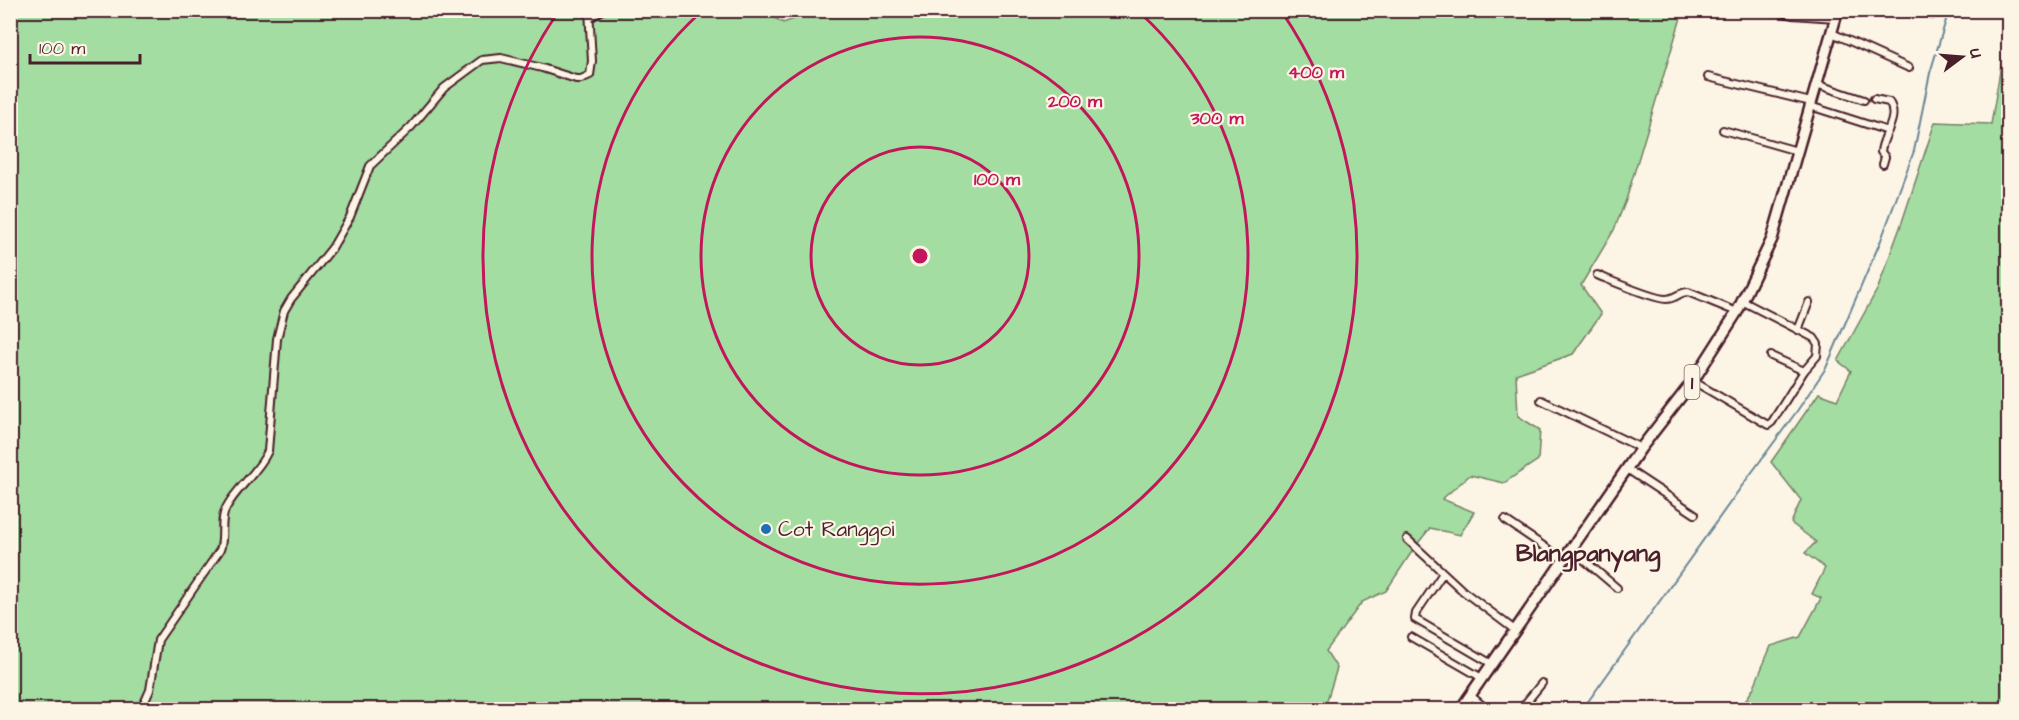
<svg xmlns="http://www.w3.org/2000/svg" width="2019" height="720" font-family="'Architects Daughter',sans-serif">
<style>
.green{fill:#a3dda2;stroke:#767e66;stroke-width:1.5}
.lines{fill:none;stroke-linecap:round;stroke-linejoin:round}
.stream{stroke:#6b8698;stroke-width:2}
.minor-casing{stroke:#4a1f2b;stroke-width:10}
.trunk-casing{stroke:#4a1f2b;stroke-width:14}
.minor{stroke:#fcf5e5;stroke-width:6}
.trunk{stroke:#fcf5e5;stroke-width:9}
.ring{fill:none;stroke:#c2185b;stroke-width:3}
.poi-dot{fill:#1f6fb2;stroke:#fcf5e5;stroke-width:2}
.labels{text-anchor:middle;stroke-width:4.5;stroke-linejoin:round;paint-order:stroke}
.shield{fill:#fcf5e5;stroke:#7f5f63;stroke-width:1.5}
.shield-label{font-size:20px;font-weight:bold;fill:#4a1f2b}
.poi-label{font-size:21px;fill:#4a1f2b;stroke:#fcf5e5;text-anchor:start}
.quarter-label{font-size:24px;font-weight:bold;fill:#4a1f2b;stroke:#fcf5e5}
.centre{fill:#c2185b;stroke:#fcf5e5;stroke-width:3}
.ring-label{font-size:18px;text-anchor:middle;font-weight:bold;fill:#c2185b;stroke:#fcf5e5;stroke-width:4.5;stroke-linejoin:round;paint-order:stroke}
</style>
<rect width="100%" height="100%" fill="#fcf5e5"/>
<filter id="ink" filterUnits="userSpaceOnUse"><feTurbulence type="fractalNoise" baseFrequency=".0167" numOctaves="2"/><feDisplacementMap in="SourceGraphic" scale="12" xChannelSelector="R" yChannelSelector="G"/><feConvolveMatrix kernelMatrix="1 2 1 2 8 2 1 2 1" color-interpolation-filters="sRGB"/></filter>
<g filter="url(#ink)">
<path class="green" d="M 762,10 L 783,23 L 800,17 L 807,10 L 1683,11 L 1626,200 L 1614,230 L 1581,285 L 1601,314 L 1573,354 L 1516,374 L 1518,416 L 1540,430 L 1538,460 L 1504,483 L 1470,475 L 1442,499 L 1474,512 L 1460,535 L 1430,528 L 1415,547 L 1386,591 L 1362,602 L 1326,651 L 1337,668 L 1324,710 L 11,709 L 10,11 Z
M 2008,23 L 2008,709 L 1740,709 L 1753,689 L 1771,646 L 1800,637 L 1821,598 L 1812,594 L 1825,568 L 1805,553 L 1816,542 L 1791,523 L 1801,500 L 1771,462 L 1819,393 L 1837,400 L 1851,371 L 1838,361 L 1878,288 L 1902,222 L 1935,122 L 1991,124 Z"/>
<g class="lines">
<path class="stream" d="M 1582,710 L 1744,483 L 1797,411 L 1826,368 L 1881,240 L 1914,151 L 1930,73 L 1949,10"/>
<defs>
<path id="minor" d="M 1772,10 L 1792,15 L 1836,18
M 1920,10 L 1932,15
M 590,18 L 603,10
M 1832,33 L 1909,68
M 1708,77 L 1811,102
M 1816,84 L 1864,100
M 1874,99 L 1889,102 C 1900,119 1882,135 1881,152 L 1885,157 L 1883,164
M 1810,106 L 1888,131
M 1723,130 L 1797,151
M 1597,275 C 1612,281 1653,299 1666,299 C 1675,299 1679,292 1688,292 L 1737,312
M 1742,301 L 1814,338 L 1818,344 L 1817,356 L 1804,371 L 1771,356
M 1798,330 L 1809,302
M 1693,381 L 1768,425 L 1772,422 L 1804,371
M 1541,400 L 1641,448
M 1627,469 L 1695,514
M 1505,520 L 1564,560
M 1407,539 L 1463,591 L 1516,631
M 1571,549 L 1617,588
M 1443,573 L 1416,613 L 1415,619 L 1492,664
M 1411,637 L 1482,678
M 1470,695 L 1488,710
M 141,710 L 150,690 L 158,640 L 220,550 C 225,537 219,521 226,508 C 237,487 258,473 268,451 L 277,339 L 284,311 L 291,299 L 332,248 L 350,217 L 370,166 L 411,127 L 444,88 L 482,60 L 501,58 L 542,68 L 576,79 L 581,79 L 590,75 L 592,61 L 589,10
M 1520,710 L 1542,683"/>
<path id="trunk" d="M 1460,710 L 1641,448 L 1693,381 L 1737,312 L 1772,239 L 1838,10"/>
</defs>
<use href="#minor" class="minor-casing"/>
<use href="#trunk" class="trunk-casing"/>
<use href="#minor" class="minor"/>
<use href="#trunk" class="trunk"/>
</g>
</g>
<g class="ring">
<circle cx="920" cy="256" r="109"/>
<circle cx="920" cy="256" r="219"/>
<path d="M1139 12A328 328 0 1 1 701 12"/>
<path d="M1282 12A437 437 0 1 1 558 12"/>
</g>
<circle class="poi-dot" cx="766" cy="529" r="6"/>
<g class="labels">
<rect class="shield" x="1684.5" y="365" width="15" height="34" rx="4.5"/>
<g class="shield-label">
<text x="1692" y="389">1</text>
</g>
<g class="poi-label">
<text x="778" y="536">Cot Ranggoi</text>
</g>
<g class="quarter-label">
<text x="1588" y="561">Blangpanyang</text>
</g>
</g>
<circle cx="920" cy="256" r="9" class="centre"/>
<g class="ring-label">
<text x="1316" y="78">400 m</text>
<text x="1075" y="107">200 m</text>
<text x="1217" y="124">300 m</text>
<text x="997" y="185">100 m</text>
</g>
<rect width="2019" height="720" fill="none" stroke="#fcf5e5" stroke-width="36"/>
<rect x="18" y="18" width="1983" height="684" fill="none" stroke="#4a1f2b" stroke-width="2" filter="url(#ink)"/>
<g transform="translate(1962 57) rotate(74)" stroke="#fcf5e5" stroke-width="4.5" paint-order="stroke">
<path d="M0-4.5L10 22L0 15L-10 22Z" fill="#4a1f2b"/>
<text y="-9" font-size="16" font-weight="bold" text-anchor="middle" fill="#4a1f2b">U</text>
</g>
<path d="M30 54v9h110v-9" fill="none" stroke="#4a1f2b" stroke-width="3"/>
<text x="39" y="54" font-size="18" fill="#4a1f2b" stroke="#fcf5e5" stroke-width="4.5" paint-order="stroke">100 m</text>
</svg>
